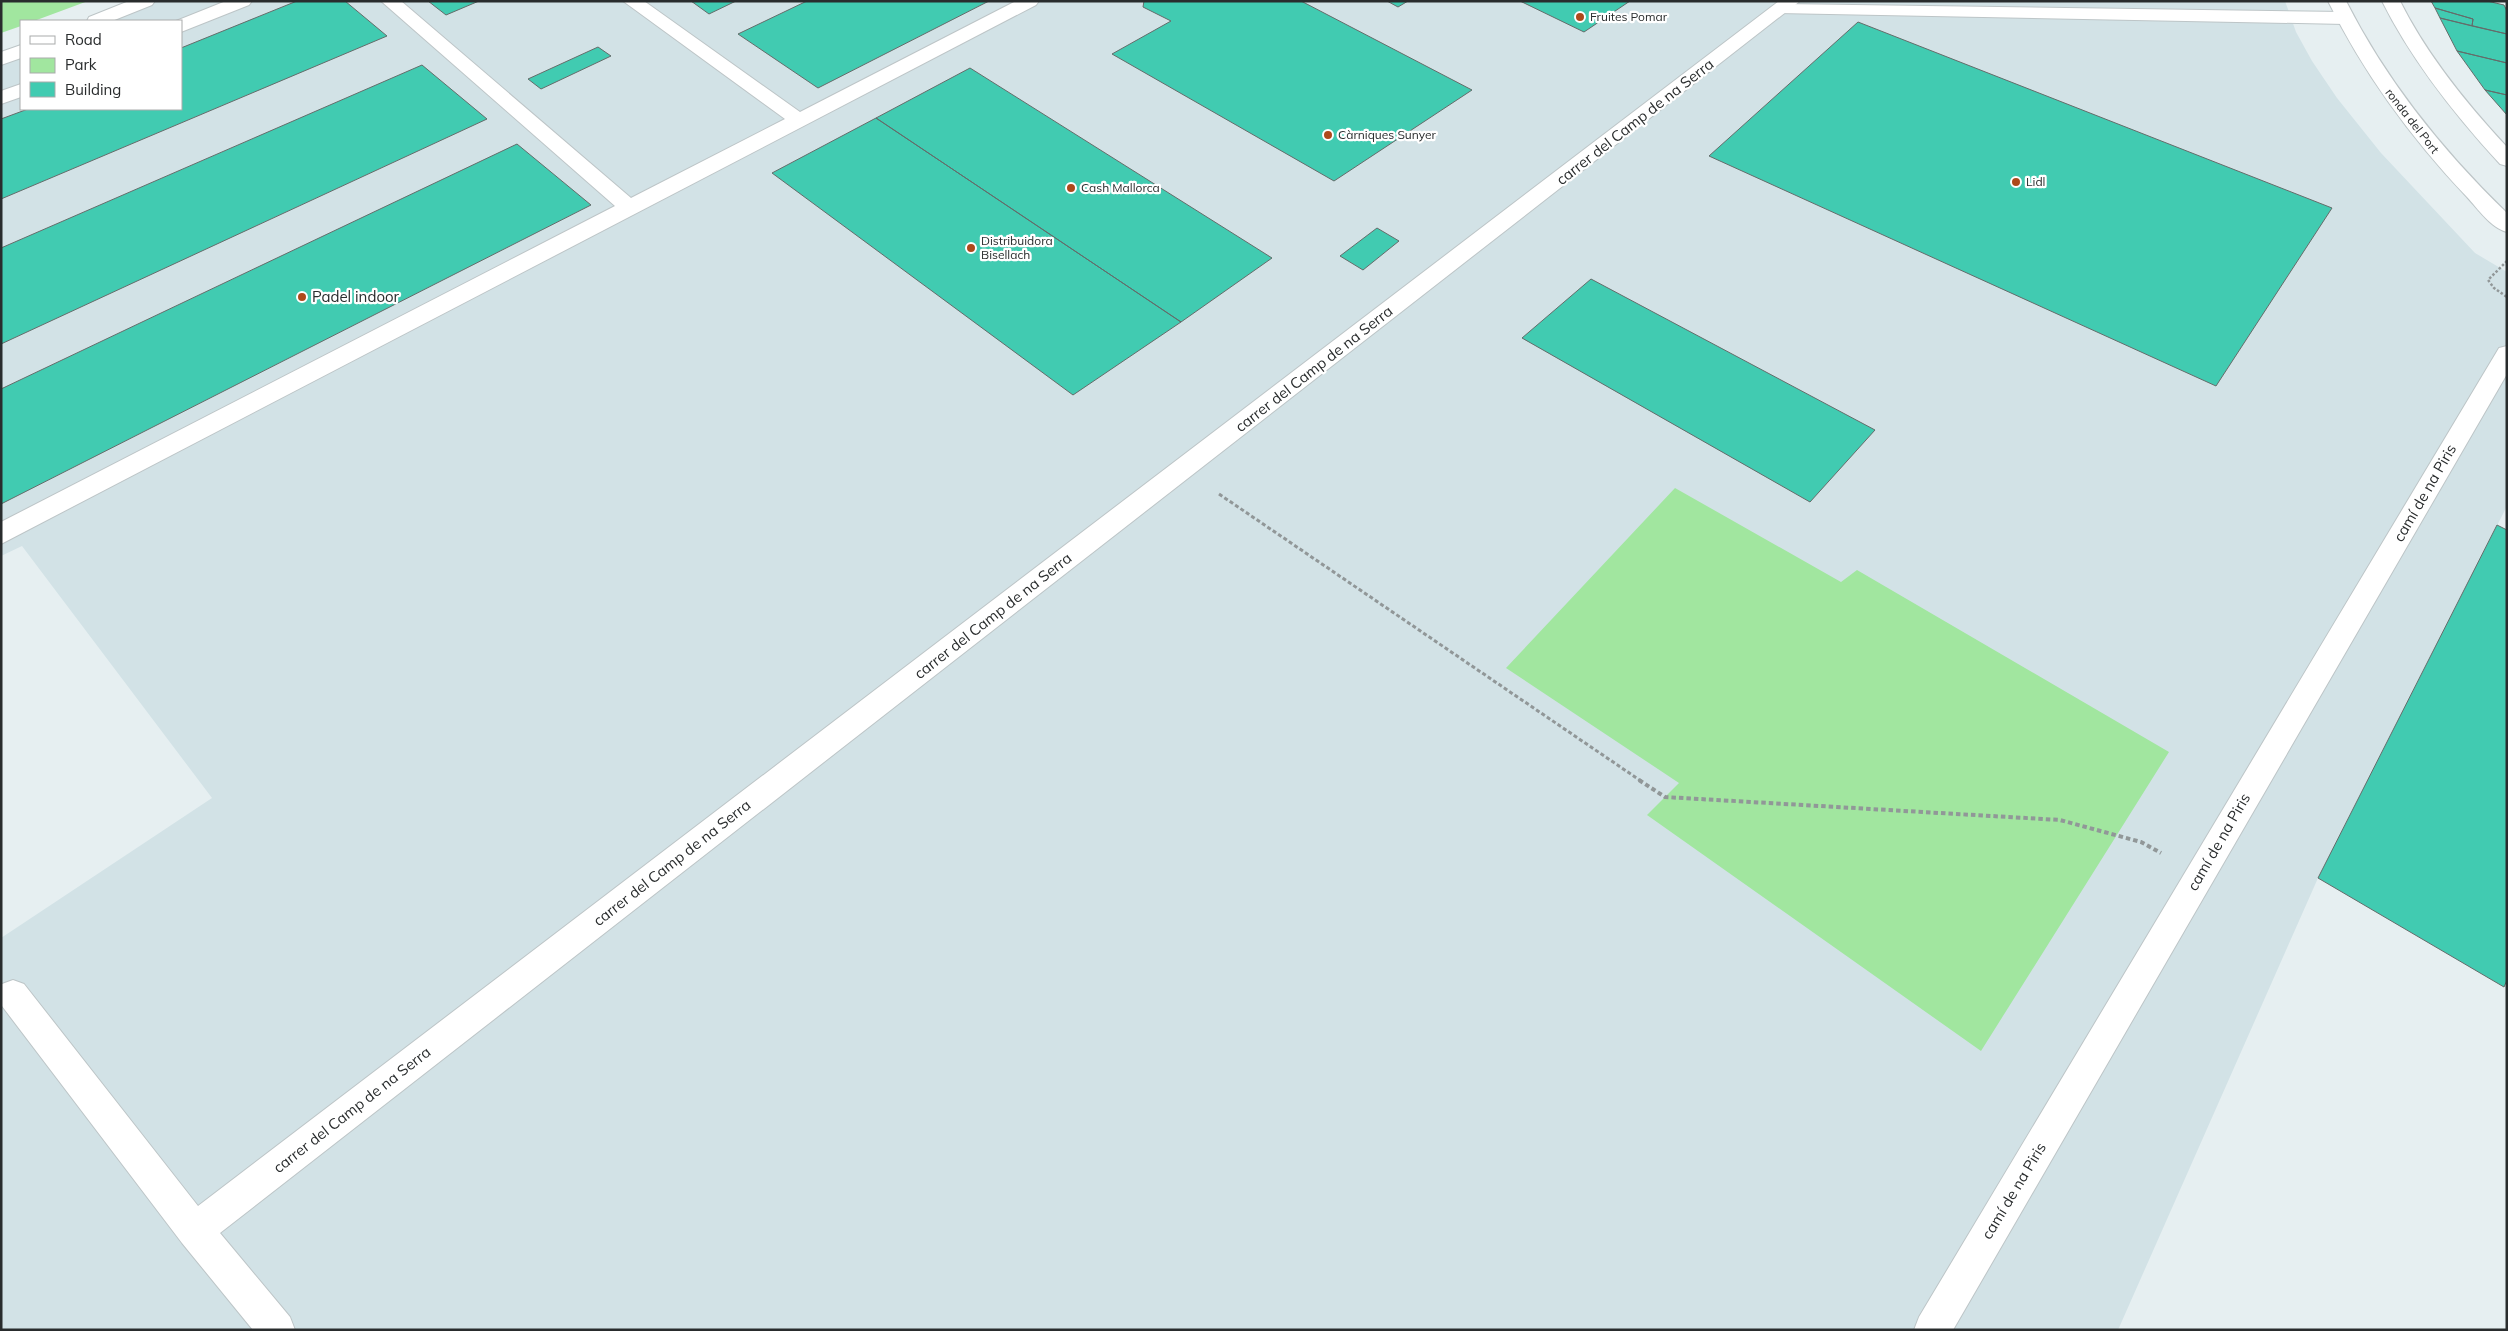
<svg xmlns="http://www.w3.org/2000/svg" width="2508" height="1331" font-family="Mulish,sans-serif">
<style>
.built{fill:#d2e2e6}
.green{fill:#a1e69f}
.building{fill:#41cbb1;stroke:#646c6a}
.lines{fill:none;stroke-linecap:round;stroke-linejoin:round}
.service-casing{stroke:#bdc5c7;stroke-width:2}
.pedestrian-casing{stroke:#bdc5c7;stroke-width:2}
.minor-casing{stroke:#bdc5c7;stroke-width:2}
.secondary-casing{stroke:#bdc5c7;stroke-width:2}
.path-far2{stroke:#919798;stroke-width:2.5;stroke-dasharray:2.5 2;stroke-linecap:butt}
.path-far1{stroke:#919798;stroke-width:3;stroke-dasharray:4 2.5;stroke-linecap:butt}
.path{stroke:#919798;stroke-width:4;stroke-dasharray:4.5 3;stroke-linecap:butt}
.service{fill:#fff;fill-rule:evenodd}
.pedestrian{fill:#fff;fill-rule:evenodd}
.minor{fill:#fff;fill-rule:evenodd}
.secondary{fill:#fff;fill-rule:evenodd}
.poi-dot{fill:#ae491b;stroke:#fff;stroke-width:2}
.labels{text-anchor:middle;stroke-width:4.5;stroke-linejoin:round;paint-order:stroke}
.far-poi-label{font-size:12px;fill:#292c2d;stroke:#fff;text-anchor:start}
.far-street-label{font-size:12px;fill:#292c2d;stroke:#fff}
.street-label{font-size:15px;fill:#292c2d;stroke:#fff}
.poi-label{font-size:15px;fill:#292c2d;stroke:#fff;text-anchor:start}
</style>
<rect width="100%" height="100%" fill="#e6eff1"/>
<path class="built" d="M 145,1 L 2285,1 L 2296,32 L 2312,61 L 2337,98 L 2381,153 L 2475,253 L 2507,272 L 2507,506 L 2318,878 L 2118,1330 L 1,1330 L 1,938 L 212,798 L 22,546 L 1,556 L 1,58 L 21,50 L 21,109 L 181,109 L 181,21 L 94,21 Z"/>
<path class="green" d="M 1,1 L 88,1 L 34,21 L 21,21 L 21,26 L 1,33 Z
M 1675,488 L 1841,582 L 1857,570 L 2169,752 L 1981,1051 L 1647,815 L 1679,783 L 1506,668 Z"/>
<path class="building" d="M 297,1 L 345,1 L 387,36 L 1,199 L 1,119 L 28,109 L 181,109 L 181,48 Z
M 428,1 L 479,1 L 446,15 Z
M 691,1 L 736,1 L 709,14 Z
M 807,1 L 989,1 L 818,88 L 738,34 Z
M 1144,1 L 1301,1 L 1472,90 L 1334,181 L 1112,54 L 1171,21 L 1143,7 Z
M 1387,1 L 1408,1 L 1398,7 Z
M 1520,1 L 1630,1 L 1584,32 Z
M 2431,1 L 2487,1 L 2504,5 L 2507,11 L 2507,34 L 2472,26 L 2473,19 L 2435,8 Z
M 2435,8 L 2473,19 L 2472,26 L 2440,18 Z
M 2440,18 L 2507,34 L 2507,63 L 2457,51 Z
M 1858,22 L 2332,208 L 2216,386 L 1709,156 Z
M 598,47 L 611,56 L 541,89 L 528,79 Z
M 2457,51 L 2507,63 L 2507,95 L 2485,90 Z
M 422,65 L 487,119 L 1,344 L 1,248 Z
M 970,68 L 1272,258 L 1181,322 L 876,118 Z
M 2485,90 L 2507,95 L 2507,115 Z
M 876,118 L 1181,322 L 1073,395 L 772,173 Z
M 517,144 L 591,205 L 1,504 L 1,389 Z
M 1377,228 L 1399,241 L 1363,270 L 1340,256 Z
M 1591,279 L 1875,430 L 1810,502 L 1522,338 Z
M 2497,525 L 2507,530 L 2507,980 L 2504,987 L 2318,878 Z"/>
<g class="lines">
<defs>
<path id="service" d="M 226,1 L 252,1 L 249,5 L 181,32 L 181,21 L 176,21 Z
M 381,1 L 401,1 L 631,198 L 785,119 L 623,1 L 644,1 L 800,112 L 1016,1 L 1039,1 L 1036,5 L 1,544 L 1,522 L 615,206 Z
M 21,84 L 21,97 L 1,104 L 1,91 Z"/>
<path id="pedestrian" d="M 1781,4 L 2345,12 L 2352,14 L 2354,18 L 2352,22 L 2345,24 L 1775,13 L 1772,9 L 1775,5 Z"/>
<path id="minor" d="M 129,1 L 155,1 L 152,5 L 112,21 L 87,21 L 89,17 Z
M 1779,1 L 1800,1 L 220,1233 L 290,1317 L 295,1330 L 253,1330 L 182,1243 L 2,1006 L 2,984 L 13,980 L 24,984 L 198,1206 Z
M 21,45 L 21,58 L 1,65 L 1,52 Z
M 2507,346 L 2507,374 L 1953,1330 L 1914,1330 L 1919,1317 L 2499,348 Z"/>
<path id="secondary" d="M 2328,1 L 2346,1 C 2387,82 2442,150 2507,213 L 2507,232 C 2491,228 2478,209 2467,197 C 2411,138 2364,74 2328,1 Z
M 2382,1 L 2400,1 C 2427,55 2466,103 2507,147 L 2507,166 L 2500,164 C 2455,115 2412,61 2382,1 Z"/>
</defs>
<use href="#service" class="service-casing"/>
<use href="#pedestrian" class="pedestrian-casing"/>
<use href="#minor" class="minor-casing"/>
<use href="#secondary" class="secondary-casing"/>
<path class="path-far2" d="M 2507,261 L 2488,280 L 2494,288 L 2507,297"/>
<path class="path-far1" d="M 1219,494 L 1641,781"/>
<path class="path" d="M 1639,780 L 1665,797 L 2060,820 L 2141,842 L 2161,853"/>
<use href="#service" class="service"/>
<use href="#pedestrian" class="pedestrian"/>
<use href="#minor" class="minor"/>
<use href="#secondary" class="secondary"/>
</g>
<g class="poi-dot">
<circle cx="1580" cy="17" r="5"/>
<circle cx="1328" cy="135" r="5"/>
<circle cx="2016" cy="182" r="5"/>
<circle cx="1071" cy="188" r="5"/>
<circle cx="971" cy="248" r="5"/>
<circle cx="302" cy="297" r="5"/>
</g>
<g class="labels">
<g class="far-poi-label">
<text x="1590" y="21">Fruites Pomar</text>
<text x="1338" y="139">Càrniques Sunyer</text>
<text x="2026" y="186">Lidl</text>
<text x="1081" y="192">Cash Mallorca</text>
<text x="981" y="245">Distribuidora<tspan x="981" dy="14">Bisellach</tspan></text>
</g>
<g class="far-street-label">
<text transform="translate(2412 121) rotate(52)" y="4">ronda del Port</text>
</g>
<g class="street-label">
<text transform="translate(1635 122) rotate(-38)" y="5">carrer del Camp de na Serra</text>
<text transform="translate(1314 369) rotate(-38)" y="5">carrer del Camp de na Serra</text>
<text transform="translate(2425 493) rotate(-60)" y="5">camí de na Piris</text>
<text transform="translate(993 616) rotate(-38)" y="5">carrer del Camp de na Serra</text>
<text transform="translate(2219 842) rotate(-60)" y="5">camí de na Piris</text>
<text transform="translate(672 863) rotate(-38)" y="5">carrer del Camp de na Serra</text>
<text transform="translate(352 1110) rotate(-38)" y="5">carrer del Camp de na Serra</text>
<text transform="translate(2014 1191) rotate(-59)" y="5">camí de na Piris</text>
</g>
<g class="poi-label">
<text x="312" y="302">Padel indoor</text>
</g>
</g>
<rect width="2508" height="1331" fill="none" stroke="#292c2d" stroke-width="5"/>
<rect x="20" y="20" width="162" height="90" fill="#ffffff" stroke="#a9abab"/>
<rect x="30" y="36" width="25" height="8" fill="#ffffff" stroke="#a9abab"/>
<text x="65" y="45" font-size="15" fill="#292c2d">Road</text>
<rect x="30" y="58" width="25" height="15" fill="#a1e69f" stroke="#a9abab"/>
<text x="65" y="70" font-size="15" fill="#292c2d">Park</text>
<rect x="30" y="82" width="25" height="15" fill="#41cbb1" stroke="#a9abab"/>
<text x="65" y="95" font-size="15" fill="#292c2d">Building</text>
</svg>
